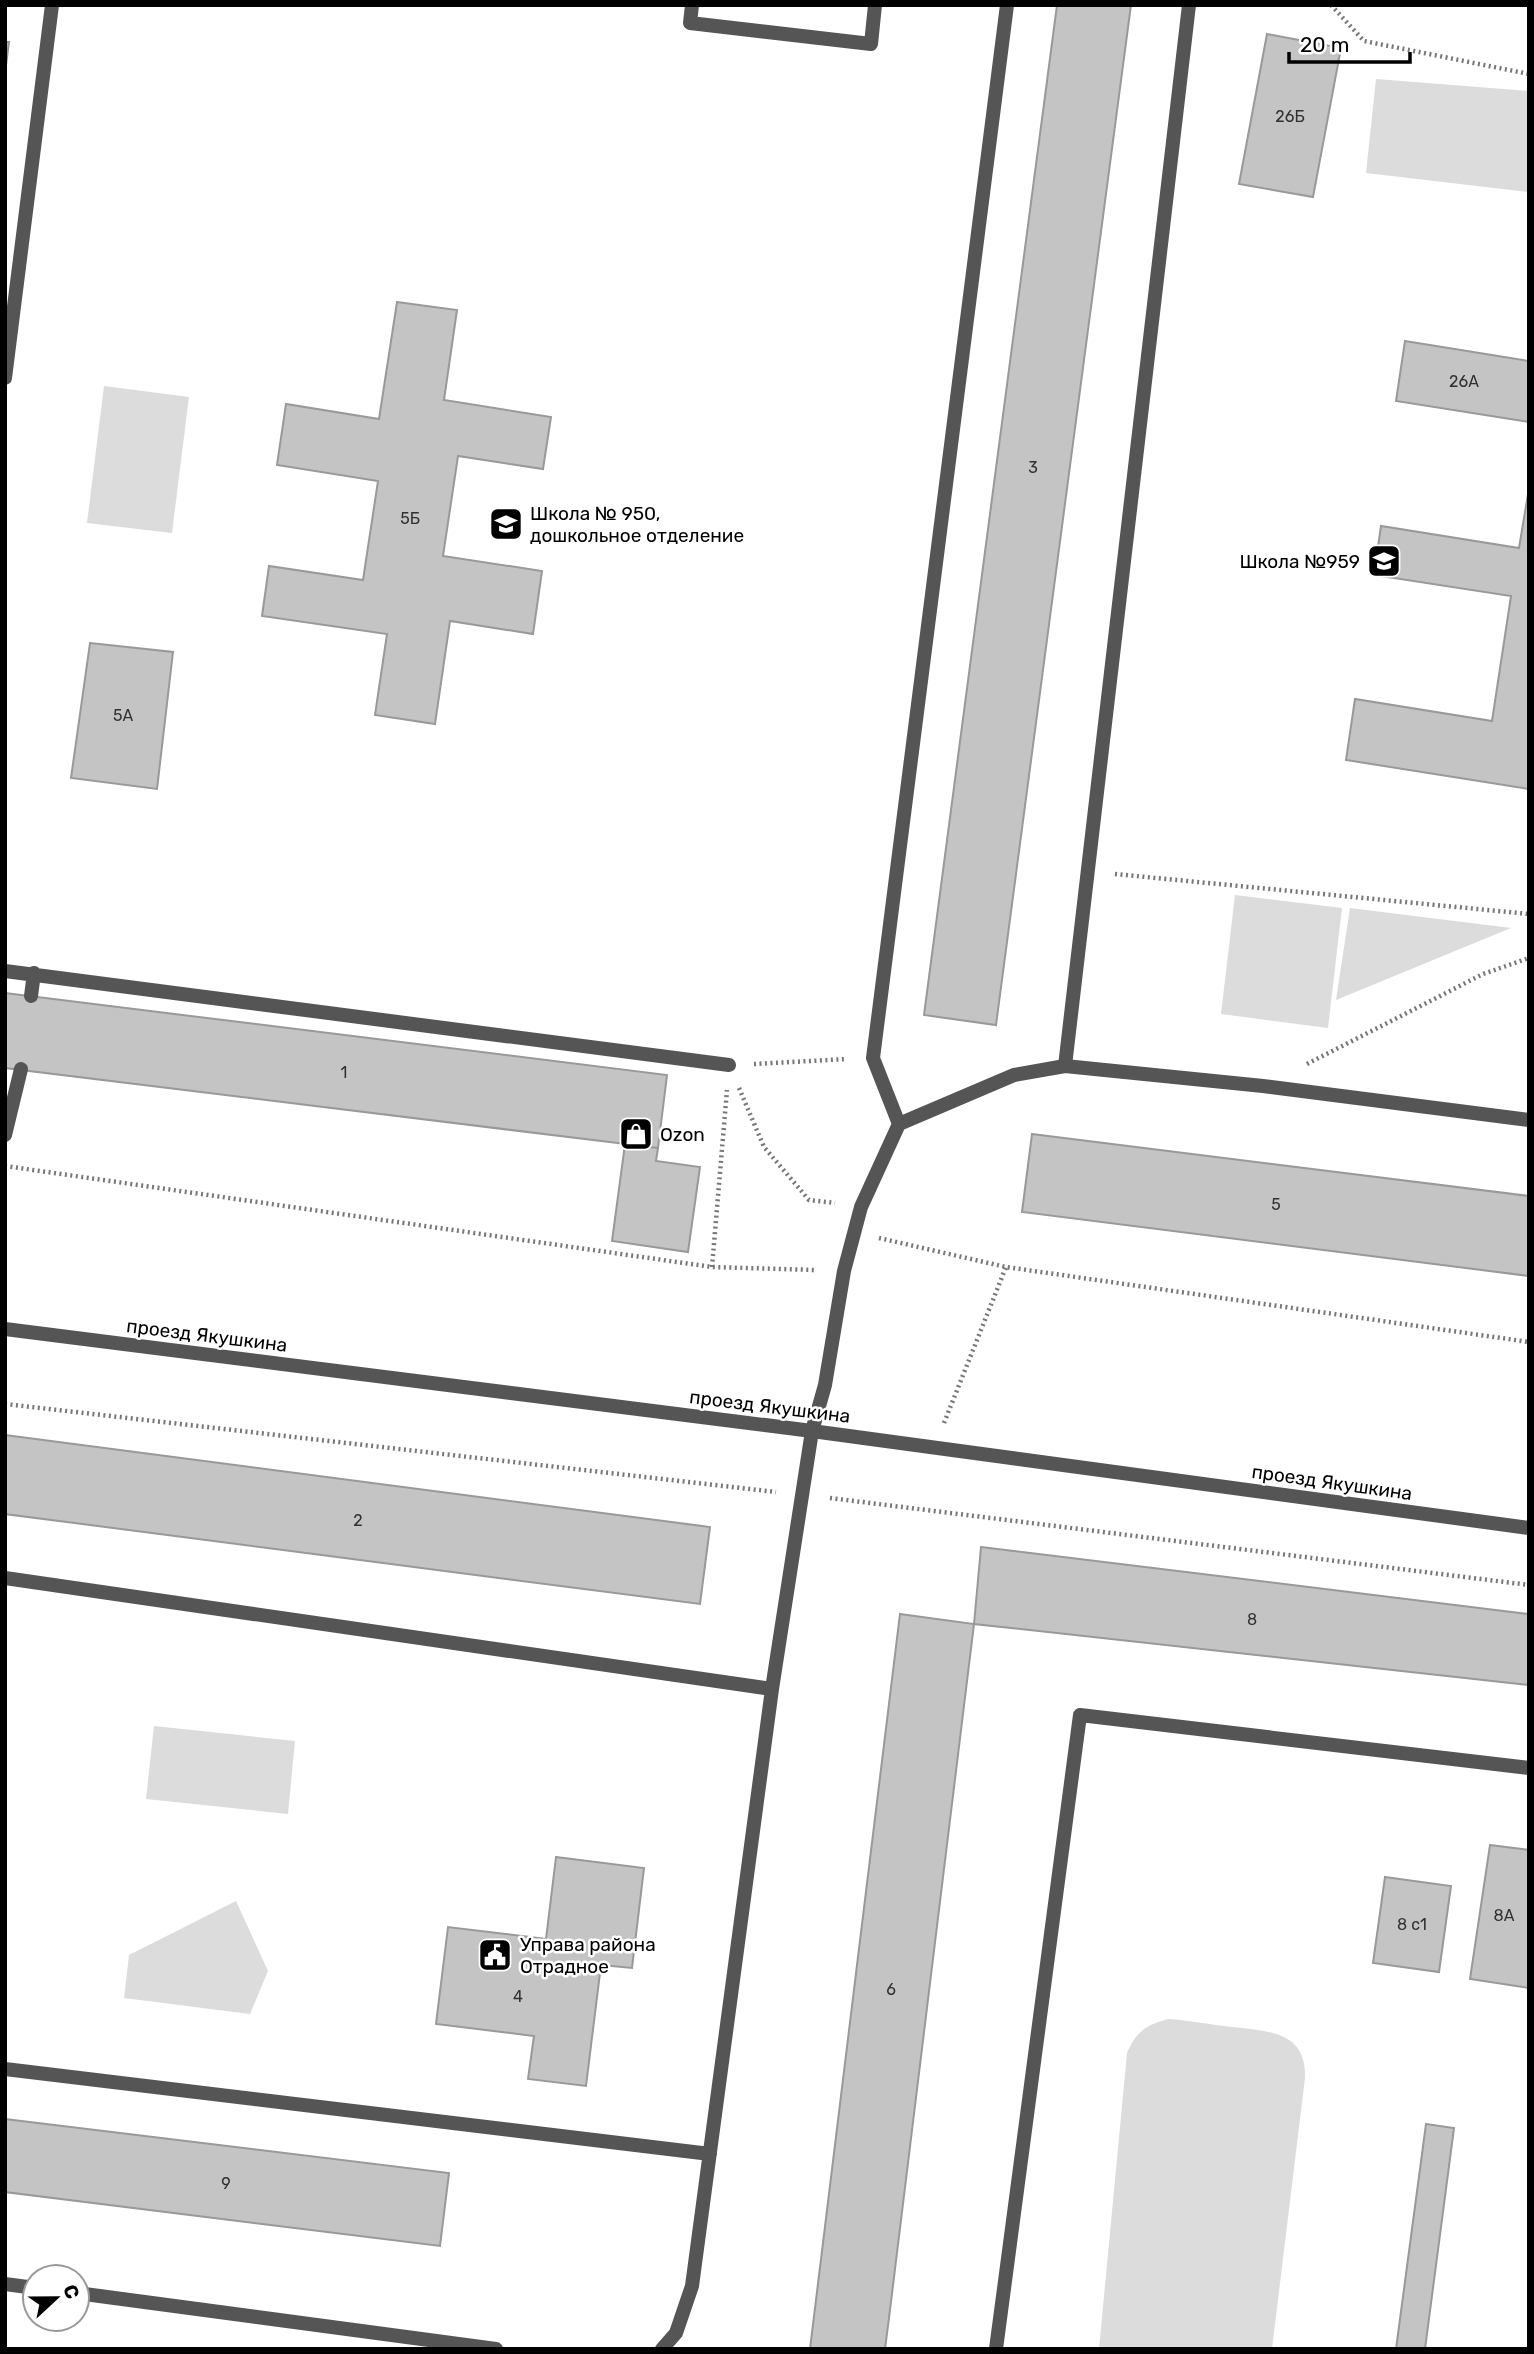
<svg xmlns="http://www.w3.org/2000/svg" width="1534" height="2354" font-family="Rubik,sans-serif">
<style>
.green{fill:#dcdcdc}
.building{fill:#c4c4c4;stroke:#999;stroke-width:2}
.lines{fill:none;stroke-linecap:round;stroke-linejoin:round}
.path{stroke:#777;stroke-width:4.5;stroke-dasharray:2 3.5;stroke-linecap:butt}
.service{stroke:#555;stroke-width:14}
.minor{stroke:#555;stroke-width:14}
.labels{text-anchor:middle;stroke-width:5;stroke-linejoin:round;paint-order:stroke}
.number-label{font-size:16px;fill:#313131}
.poi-label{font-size:19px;fill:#000;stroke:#fff;text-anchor:start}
.street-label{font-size:19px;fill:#000;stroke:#fff}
</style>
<rect width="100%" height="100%" fill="#fff"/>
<path class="green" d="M 1376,79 L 1529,91 L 1529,192 L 1366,173 Z
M 104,386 L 189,397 L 172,533 L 87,523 Z
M 1235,895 L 1342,908 L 1328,1028 L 1221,1014 Z
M 1350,908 L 1511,928 L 1336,1000 Z
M 154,1726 L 295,1741 L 288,1814 L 146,1799 Z
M 236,1901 L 268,1971 L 250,2014 L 124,1998 L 129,1955 Z
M 1168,2019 C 1189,2020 1211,2025 1232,2027 C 1268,2031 1307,2031 1305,2078 L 1272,2349 L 1099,2349 L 1127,2053 C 1136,2032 1146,2025 1168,2019 Z"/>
<path class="building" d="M 1057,5 L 1131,5 L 996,1025 L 924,1015 Z
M 1267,34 L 1341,48 L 1313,197 L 1239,184 Z
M 5,42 L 9,42 L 5,73 Z
M 397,302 L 457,310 L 444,400 L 551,417 L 543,469 L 458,456 L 443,556 L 542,571 L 533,634 L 450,621 L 435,724 L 375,715 L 387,634 L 262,616 L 269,566 L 363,580 L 378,481 L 277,465 L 286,404 L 379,419 Z
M 1405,341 L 1529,361 L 1529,422 L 1396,401 Z
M 1529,488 L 1529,789 L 1346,760 L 1355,699 L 1492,721 L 1511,596 L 1374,575 L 1381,526 L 1519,548 Z
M 90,643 L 173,652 L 157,789 L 71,778 Z
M 5,993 L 667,1075 L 658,1148 L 5,1068 Z
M 1032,1134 L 1529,1196 L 1529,1276 L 1022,1212 Z
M 625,1144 L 658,1148 L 656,1161 L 700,1167 L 688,1252 L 612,1241 Z
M 5,1435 L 710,1527 L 700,1604 L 5,1514 Z
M 981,1547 L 1529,1614 L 1529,1685 L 974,1624 Z
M 900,1614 L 974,1624 L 889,2318 L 885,2349 L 810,2349 Z
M 1490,1845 L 1529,1850 L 1529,1988 L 1470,1979 Z
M 556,1857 L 644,1868 L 632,1968 L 601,1965 L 586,2086 L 528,2079 L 534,2036 L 436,2024 L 448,1927 L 546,1939 Z
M 1385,1877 L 1451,1886 L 1439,1972 L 1373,1963 Z
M 5,2119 L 449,2173 L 440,2246 L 5,2192 Z
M 1426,2124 L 1454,2128 L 1425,2349 L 1396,2349 Z"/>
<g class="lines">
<path class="path" d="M 1331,5 L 1364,41 L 1529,74
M 1115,874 L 1529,914
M 754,1064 L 847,1059
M 1307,1064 L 1483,974 L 1529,958
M 739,1088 L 764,1147 L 809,1200 L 835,1203
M 5,1166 L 712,1267 L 816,1270
M 879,1238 L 1006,1267 L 1529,1342
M 712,1267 L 727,1090
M 5,1404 L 776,1492
M 944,1423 L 1006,1267
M 830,1498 L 1529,1585"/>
<path class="service" d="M 692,5 L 690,23 L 871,44 L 875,5
M 5,378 L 52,5
M 5,971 L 729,1065
M 31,996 L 34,973
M 1065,1066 L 1263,1086 L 1529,1120
M 899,1124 L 873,1058 L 1007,5
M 5,1135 L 21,1069
M 5,1578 L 772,1689
M 5,2069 L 710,2154
M 5,2284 L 35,2288
M 77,2293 L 496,2349
M 662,2349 L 676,2333 L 692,2286 L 772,1689 L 812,1431 L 825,1385 L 844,1271 L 861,1207 L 899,1124 L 1014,1075 L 1065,1066 L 1189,5
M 996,2349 L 1080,1715 L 1529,1768"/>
<path class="minor" d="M 5,1329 L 812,1431 L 1529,1528"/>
</g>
<defs>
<symbol id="school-square" viewBox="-11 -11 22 22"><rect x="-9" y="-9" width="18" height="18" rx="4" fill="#000" stroke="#fff"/><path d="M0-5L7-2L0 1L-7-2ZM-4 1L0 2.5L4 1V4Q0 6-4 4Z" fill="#fff"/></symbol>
<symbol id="shop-square" viewBox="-11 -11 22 22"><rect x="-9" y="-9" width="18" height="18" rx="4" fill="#000" stroke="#fff"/><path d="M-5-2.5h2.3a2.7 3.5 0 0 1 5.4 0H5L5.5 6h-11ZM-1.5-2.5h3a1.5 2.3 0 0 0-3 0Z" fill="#fff"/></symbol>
<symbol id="civic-square" viewBox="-11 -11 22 22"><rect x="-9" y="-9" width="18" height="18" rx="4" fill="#000" stroke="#fff"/><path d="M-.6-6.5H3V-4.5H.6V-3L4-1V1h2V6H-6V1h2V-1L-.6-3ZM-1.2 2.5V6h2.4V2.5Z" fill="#fff"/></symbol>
</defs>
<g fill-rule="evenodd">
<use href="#school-square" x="487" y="505" width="38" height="38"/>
<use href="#school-square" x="1365" y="542" width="38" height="38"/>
<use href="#shop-square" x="617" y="1115" width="38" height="38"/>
<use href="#civic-square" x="476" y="1936" width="38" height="38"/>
</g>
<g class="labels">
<g class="number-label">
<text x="1290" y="122">26Б</text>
<text x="1464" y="387">26А</text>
<text x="1033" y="473">3</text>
<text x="410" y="524">5Б</text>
<text x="123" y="721">5А</text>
<text x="344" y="1078">1</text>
<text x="1276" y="1210">5</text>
<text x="358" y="1526">2</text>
<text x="1252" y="1625">8</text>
<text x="1504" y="1921">8А</text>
<text x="1412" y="1930">8 с1</text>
<text x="891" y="1995">6</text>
<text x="518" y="2002">4</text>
<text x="226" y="2189">9</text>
</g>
<g class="poi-label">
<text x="530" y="520">Школа № 950,<tspan x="530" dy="22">дошкольное отделение</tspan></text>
<text x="1360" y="568" text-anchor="end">Школа №959</text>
<text x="660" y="1141">Ozon</text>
<text x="520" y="1951">Управа района<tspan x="520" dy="22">Отрадное</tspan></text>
</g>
<g class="street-label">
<text transform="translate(207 1335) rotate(7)" y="7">проезд Якушкина</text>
<text transform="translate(770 1406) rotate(7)" y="7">проезд Якушкина</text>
<text transform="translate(1332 1482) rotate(8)" y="7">проезд Якушкина</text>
</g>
</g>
<rect width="1534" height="2354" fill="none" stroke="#000000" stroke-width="14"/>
<g transform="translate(56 2298) rotate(68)"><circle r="33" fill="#ffffff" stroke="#999999" stroke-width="2"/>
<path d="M0-5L12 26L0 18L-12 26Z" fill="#000000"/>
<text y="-10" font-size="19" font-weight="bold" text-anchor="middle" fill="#000000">С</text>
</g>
<path d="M1289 52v10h121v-10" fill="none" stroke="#000000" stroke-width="3.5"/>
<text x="1300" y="52" font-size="21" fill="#000000" stroke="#ffffff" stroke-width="5" paint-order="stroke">20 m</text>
</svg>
